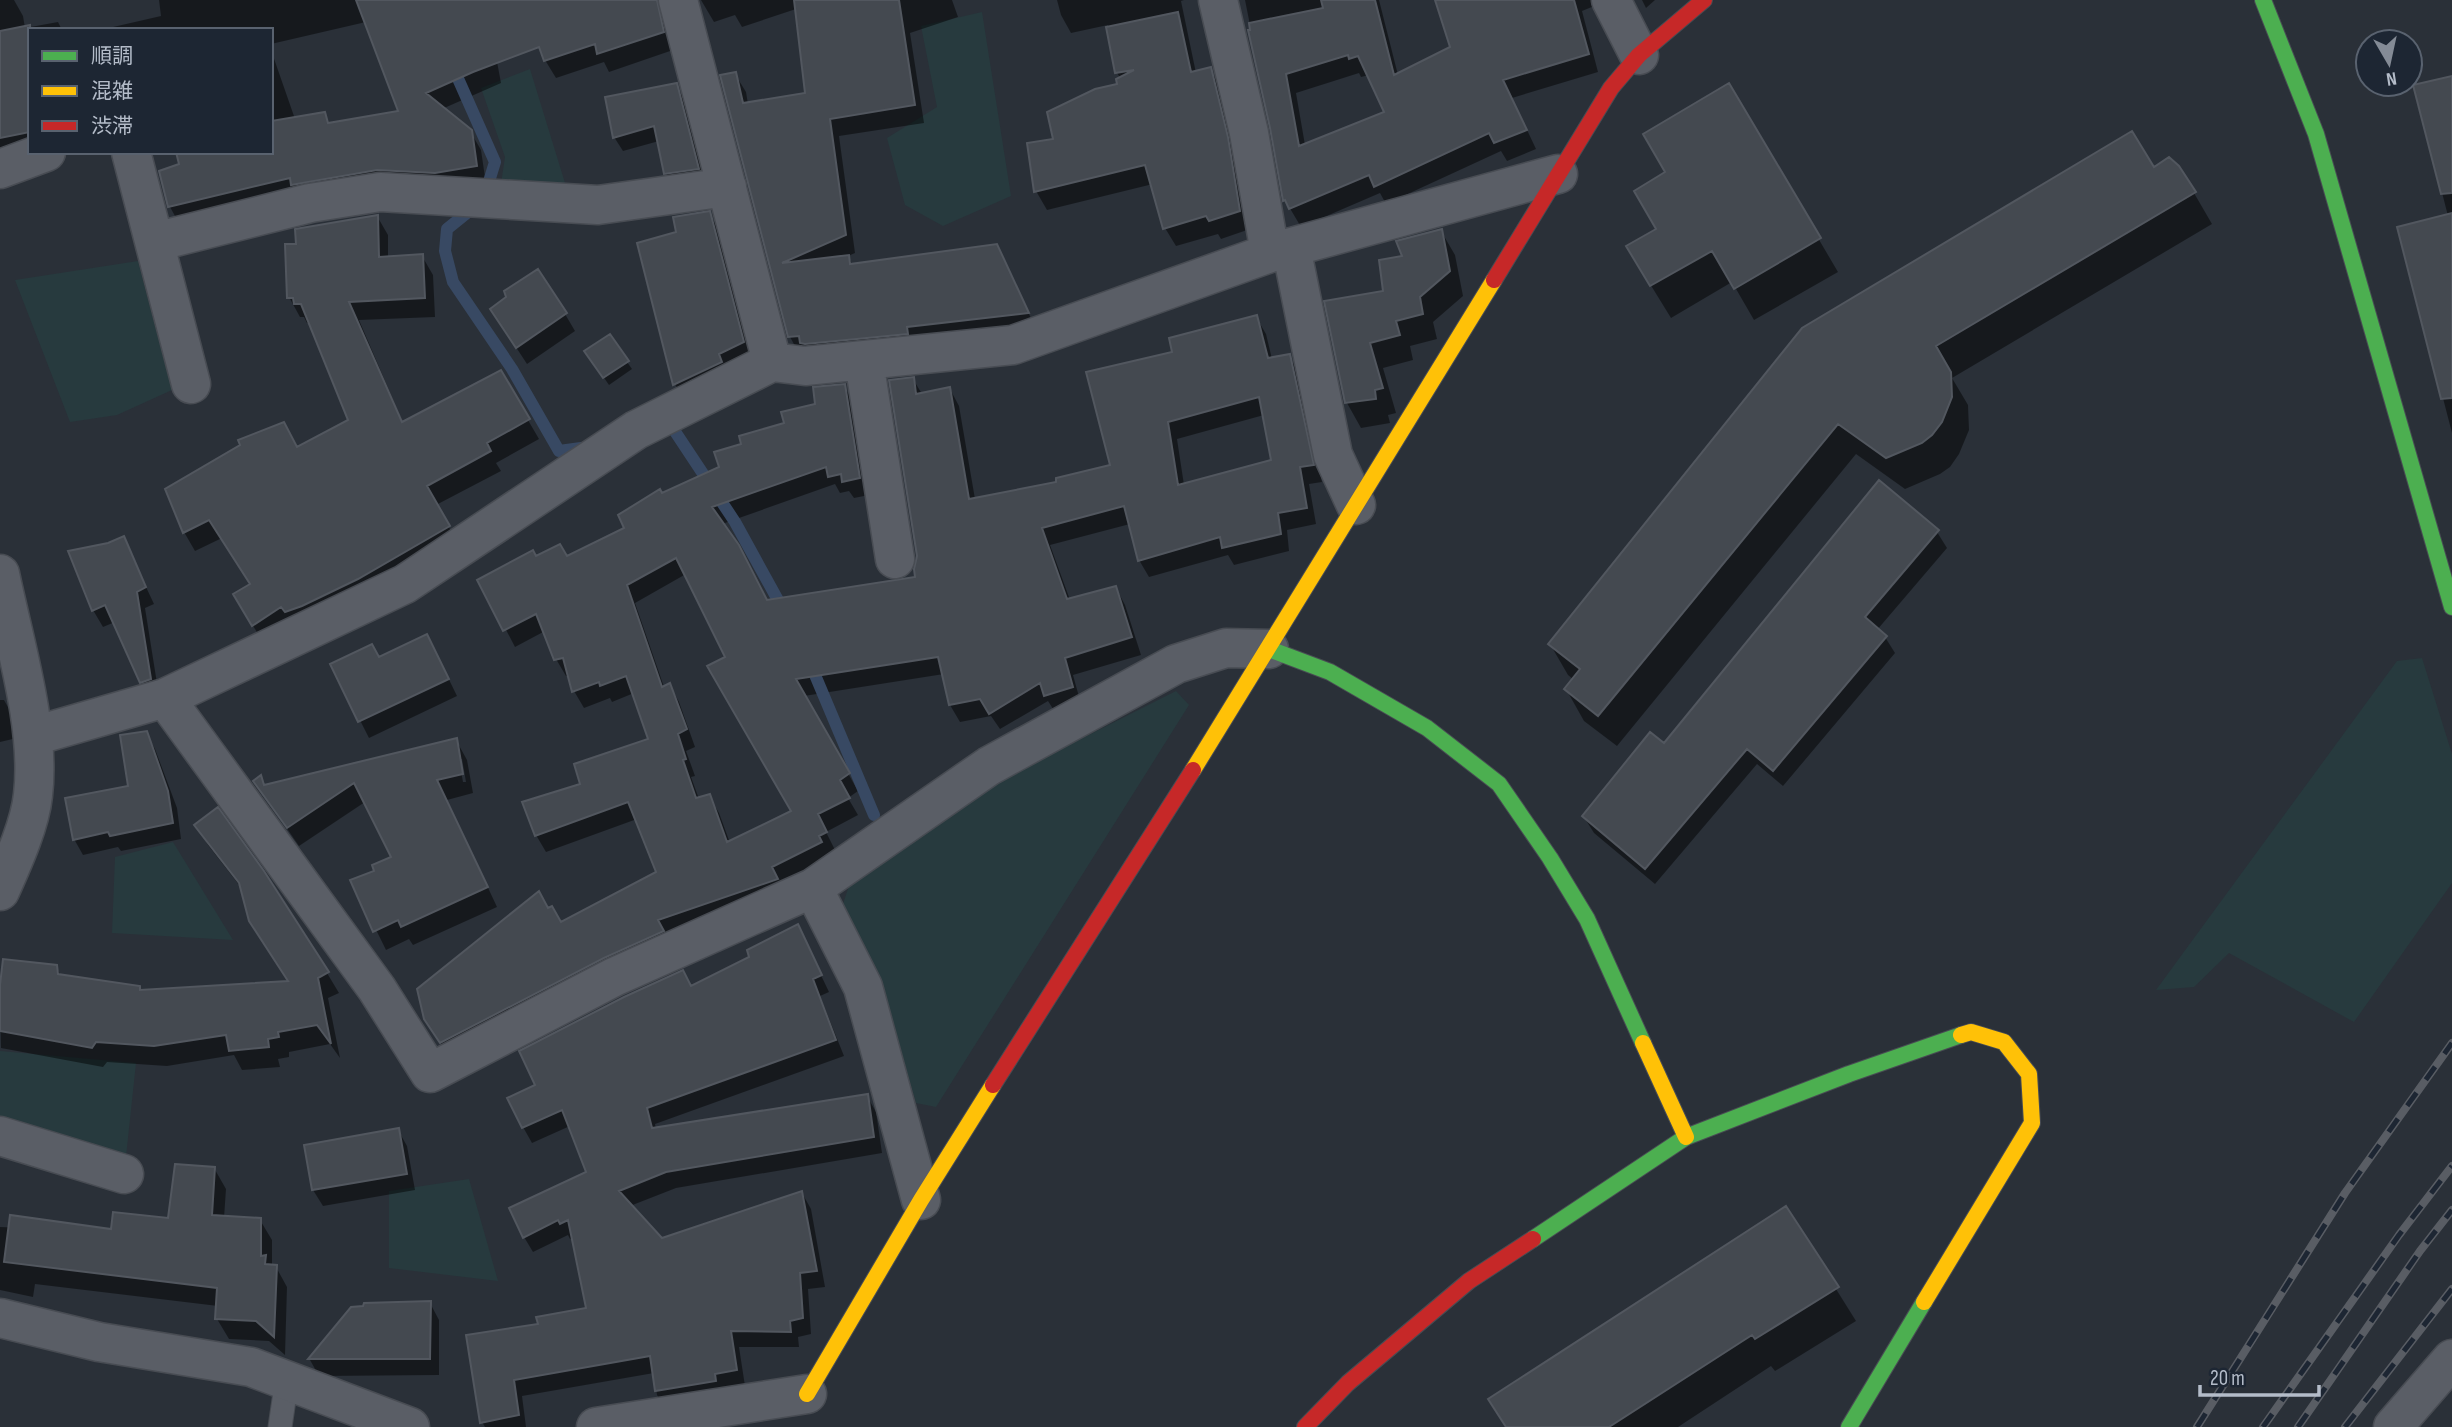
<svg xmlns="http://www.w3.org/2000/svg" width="2452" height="1427" font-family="'Sofia Sans Condensed','Noto Sans JP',sans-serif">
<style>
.green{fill:#273a3e}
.shadow{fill:#0007;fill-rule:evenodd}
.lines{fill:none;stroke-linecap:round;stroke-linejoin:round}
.stream{stroke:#384963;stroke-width:12}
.building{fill:#444950;stroke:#52575f;stroke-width:2;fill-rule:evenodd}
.lane-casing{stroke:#484c53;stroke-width:25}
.street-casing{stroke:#484c53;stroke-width:41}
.fast-casing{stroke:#484c53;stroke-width:18}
.slow-casing{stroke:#484c53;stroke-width:18}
.jam-casing{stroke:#484c53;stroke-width:18}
.lane{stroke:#5a5e66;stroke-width:23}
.street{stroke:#5a5e66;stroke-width:38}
.fast{stroke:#4caf50;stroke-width:16}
.slow{stroke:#ffc107;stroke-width:16}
.jam{stroke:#c62828;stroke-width:16}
.rail-casing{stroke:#595d64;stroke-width:8}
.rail{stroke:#1d2633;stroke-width:5;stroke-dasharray:16;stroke-linecap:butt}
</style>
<rect width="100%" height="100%" fill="#2a3038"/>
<path class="green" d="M 982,12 L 1011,196 L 943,226 L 905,205 L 887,138 L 937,107 L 921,26 Z
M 530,69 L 569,196 L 500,190 L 505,157 L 481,88 Z
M 138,261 L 172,390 L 117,415 L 70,422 L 15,280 Z
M 2422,658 L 2452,754 L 2452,883 L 2354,1022 L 2229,953 L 2194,987 L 2156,990 L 2397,661 Z
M 1176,691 L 1189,705 L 936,1107 L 916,1103 L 882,985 L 843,904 L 851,880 L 1017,771 Z
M 173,842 L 233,940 L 112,933 L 115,857 Z
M 0,1051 L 136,1063 L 125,1166 L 0,1123 Z
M 469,1179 L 498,1281 L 389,1268 L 389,1191 Z"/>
<path class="shadow" d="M 0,0 L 14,0 L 23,16 L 25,28 L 58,22 L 62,30 L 30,30 L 30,152 L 0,158 Z
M 159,0 L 404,0 L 495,51 L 501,83 L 442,109 L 470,131 L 481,150 L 486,184 L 180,225 L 170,207 L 271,152 L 271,50 L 295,119 L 324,114 L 330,124 L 400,112 L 366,22 L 271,44 L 271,30 L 100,30 L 161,16 Z
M 546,0 L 677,0 L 673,50 L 609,72 L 604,62 L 556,78 L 545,60 Z
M 701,0 L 952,0 L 958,17 L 910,33 L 924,123 L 839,136 L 855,253 L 848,256 L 853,266 L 997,246 L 1037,331 L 800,355 L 790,337 L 735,74 L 746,92 L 748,104 L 807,94 L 796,9 L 742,27 L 735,15 L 714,22 Z
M 1057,0 L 1184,0 L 1181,1 L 1196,73 L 1210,69 L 1221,88 L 1250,229 L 1221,239 L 1218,234 L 1176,246 L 1165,228 L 1153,184 L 1047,210 L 1036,191 L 1055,141 L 1120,85 L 1121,79 L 1117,73 L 1108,25 L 1071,33 L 1061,15 Z
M 1245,0 L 1379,0 L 1398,75 L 1452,48 L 1437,0 L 1609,0 L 1582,11 L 1598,72 L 1512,98 L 1536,149 L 1507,161 L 1501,151 L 1386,204 L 1380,193 L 1301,227 L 1285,200 ZM 1359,73 L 1361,77 L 1369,75 L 1387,113 L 1305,145 L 1296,93 Z
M 1642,0 L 1655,0 L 1646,8 Z
M 2452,77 L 2452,433 L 2399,228 L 2448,216 L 2415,87 Z
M 676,85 L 684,99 L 706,183 L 674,187 L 666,173 L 659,141 L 623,151 L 614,137 Z
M 1728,85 L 1838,272 L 1754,320 L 1732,282 L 1671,318 L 1647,279 L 1659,229 L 1667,173 Z
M 2153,169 L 2194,193 L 2212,224 L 1952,378 L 1968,405 L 1969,430 L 1959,454 L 1950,467 L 1940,474 L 1905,489 L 1856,454 L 1617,746 L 1584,721 L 1566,689 L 1574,680 L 1568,675 L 1550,644 Z
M 709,213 L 719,230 L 752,359 L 684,400 L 675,384 L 678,233 Z
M 377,216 L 388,235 L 388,259 L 422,256 L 433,275 L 435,317 L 359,320 L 403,423 L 500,372 L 539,439 L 496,463 L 501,471 L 436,505 L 460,546 L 264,644 L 246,614 L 251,585 L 222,538 L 195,551 L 184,532 L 167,490 L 297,449 L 350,421 L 310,323 L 307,323 L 304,317 L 300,317 L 289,297 L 298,246 Z
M 1441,231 L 1455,255 L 1463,296 L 1433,322 L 1437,339 L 1410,346 L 1413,360 L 1383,368 L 1396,413 L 1388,415 L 1390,423 L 1361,428 L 1347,403 L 1326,302 L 1385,292 L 1404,257 Z
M 565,314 L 575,331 L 527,364 L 502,326 Z
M 1256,317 L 1266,334 L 1272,359 L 1289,356 L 1299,373 L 1322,482 L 1309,484 L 1316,524 L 1287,530 L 1289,551 L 1234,565 L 1228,555 L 1149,577 L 1139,560 L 1130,524 L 1050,545 L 1070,600 L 1116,588 L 1125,605 L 1141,655 L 1073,675 L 1081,704 L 1055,712 L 1048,701 L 1000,729 L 991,716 L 960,722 L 950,705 L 944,674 L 804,696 L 858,791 L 848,798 L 858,815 L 826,832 L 835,850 L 827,854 L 830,860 L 451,1059 L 436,1036 L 548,910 L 560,924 L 659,873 L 637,819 L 546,852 L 536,835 L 582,785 L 651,740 L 634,693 L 612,702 L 610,698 L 584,708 L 574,691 L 570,676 L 566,676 L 556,659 L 545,631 L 515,647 L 480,580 L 535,558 L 566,558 L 626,529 L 662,495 L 721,468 L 744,445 L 786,424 L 844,386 L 854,403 L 869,495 L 854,498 L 849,491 L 840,493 L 835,484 L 722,524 L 767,601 L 917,579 L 918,556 L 913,379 L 922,394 L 950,389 L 959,406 L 975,499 L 1057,483 L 1112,467 L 1175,354 ZM 1264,415 L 1273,461 L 1184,485 L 1177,439 ZM 686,574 L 728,658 L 793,812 L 730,843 L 719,813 L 709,796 L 699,799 L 691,777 L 695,776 L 686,751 L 695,747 L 679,702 L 670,685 L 664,687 L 635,603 Z
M 591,359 L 627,362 L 632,369 L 609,385 Z
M 1937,532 L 1947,548 L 1877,630 L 1885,637 L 1895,653 L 1783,786 L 1757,764 L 1655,884 L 1594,833 L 1584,817 L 1664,746 Z
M 123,538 L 154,604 L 145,608 L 159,696 L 151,698 L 115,622 L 103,627 L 93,610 L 109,545 Z
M 436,653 L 457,696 L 369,738 L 332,665 Z
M 0,700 L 4,700 L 13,716 L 17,738 L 0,742 Z
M 146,733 L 155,749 L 177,808 L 181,839 L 121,851 L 118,847 L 83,855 L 74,839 L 130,788 Z
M 456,740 L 467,760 L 473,793 L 447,800 L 497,907 L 413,945 L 409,939 L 386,950 L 352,881 L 376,872 L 394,858 L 365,802 L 299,846 L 255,782 L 260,778 L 265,787 ZM 459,759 L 462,759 L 466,782 L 463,782 Z
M 197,825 L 262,872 L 327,973 L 339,993 L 328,998 L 340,1058 L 330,1044 L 289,1052 L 289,1057 L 278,1059 L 280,1067 L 242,1070 L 234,1055 L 167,1066 L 107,1062 L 103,1067 L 1,1048 L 0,998 L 56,967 L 61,976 L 141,992 L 290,983 L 243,890 L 208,845 Z
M 798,927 L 829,992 L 820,996 L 844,1056 L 655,1124 L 656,1129 L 867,1096 L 876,1112 L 882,1153 L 676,1188 L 630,1206 L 661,1240 L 802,1193 L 811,1209 L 825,1287 L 808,1289 L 811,1334 L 798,1337 L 799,1347 L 739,1347 L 745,1386 L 667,1411 L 657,1395 L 654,1373 L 522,1396 L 526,1427 L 485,1427 L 482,1422 L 540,1325 L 588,1309 L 573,1238 L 570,1239 L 568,1235 L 533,1252 L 524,1237 L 589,1173 L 570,1126 L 532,1143 L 523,1127 L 537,1086 L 692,988 L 751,958 Z
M 398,1130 L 407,1146 L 415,1190 L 323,1206 L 313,1190 Z
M 214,1168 L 226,1189 L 224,1218 L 260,1220 L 272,1240 L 272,1267 L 276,1267 L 287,1287 L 285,1355 L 269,1341 L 229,1339 L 217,1319 L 218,1306 L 35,1284 L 33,1297 L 0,1290 L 0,1227 L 112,1231 L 169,1220 Z
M 1786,1209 L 1856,1321 L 1775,1371 L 1771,1366 L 1678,1427 L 1506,1427 L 1490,1400 Z
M 430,1303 L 439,1320 L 439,1375 L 319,1376 L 310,1360 L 352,1308 Z"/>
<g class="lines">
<path class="stream" d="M 452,65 L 495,162 L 487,188
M 473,208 L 447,229 L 445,251 L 453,282 L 512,369 L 559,451 L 581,448
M 676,433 L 735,522 L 785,613
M 810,663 L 874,815"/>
</g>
<path class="building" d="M 356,0 L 657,0 L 664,32 L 597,54 L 595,44 L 544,61 L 539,47 L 473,72 L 426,93 L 472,130 L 477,166 L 435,173 L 377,170 L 291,185 L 290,178 L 168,207 L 159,171 L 179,164 L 176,152 L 271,152 L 271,121 L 325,112 L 328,123 L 398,111 Z
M 794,0 L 899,0 L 915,105 L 830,119 L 846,235 L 782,263 L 849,255 L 850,264 L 997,244 L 1029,313 L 907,327 L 908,334 L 805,344 L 800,343 L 799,336 L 788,337 L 720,75 L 736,72 L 743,103 L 805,93 Z
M 1321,0 L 1375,0 L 1394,75 L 1450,47 L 1435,0 L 1574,0 L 1589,54 L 1503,80 L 1527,130 L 1494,143 L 1489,133 L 1374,187 L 1369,175 L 1289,209 L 1285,200 L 1283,201 L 1270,128 L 1248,30 L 1250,30 L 1249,23 L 1323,8 ZM 1348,55 L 1349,59 L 1358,56 L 1384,112 L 1299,146 L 1286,74 Z
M 1178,12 L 1191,72 L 1211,67 L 1228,137 L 1240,211 L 1209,221 L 1206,216 L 1163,229 L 1145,165 L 1034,192 L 1027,143 L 1053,139 L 1047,112 L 1095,89 L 1117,84 L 1116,79 L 1134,70 L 1115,73 L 1106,27 Z
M 30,25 L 30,132 L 0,138 L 0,31 Z
M 2452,76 L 2452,193 L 2441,194 L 2413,85 Z
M 677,83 L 699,169 L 664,174 L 654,126 L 613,138 L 605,97 Z
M 1729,83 L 1821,238 L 1734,289 L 1712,251 L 1650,286 L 1626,246 L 1656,229 L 1634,191 L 1665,172 L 1643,134 Z
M 2132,131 L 2154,167 L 2169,157 L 2179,166 L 2196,192 L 1936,346 L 1951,372 L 1952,397 L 1942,422 L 1932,435 L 1922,443 L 1886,458 L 1838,424 L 1598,716 L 1564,689 L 1580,669 L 1548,644 L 1802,328 Z
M 710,211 L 744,342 L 719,354 L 722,362 L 673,385 L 637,243 L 676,232 L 673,217 Z
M 2452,213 L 2452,398 L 2441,399 L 2397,227 Z
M 378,215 L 379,257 L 423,254 L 425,298 L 349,302 L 402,422 L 501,370 L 530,419 L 487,443 L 491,451 L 427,486 L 450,526 L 358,579 L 302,606 L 285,612 L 281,607 L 252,626 L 233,594 L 250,584 L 209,520 L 183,533 L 165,489 L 240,445 L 238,440 L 284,422 L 297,447 L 348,420 L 301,304 L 294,304 L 293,298 L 287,298 L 285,244 L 296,244 L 295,229 Z
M 1442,229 L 1450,271 L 1420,297 L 1423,314 L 1396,321 L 1400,335 L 1370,343 L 1383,388 L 1375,390 L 1376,399 L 1345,403 L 1324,301 L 1383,291 L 1379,260 L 1402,256 L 1396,241 Z
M 538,269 L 567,313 L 516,348 L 490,309 L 506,297 L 504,291 Z
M 1257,315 L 1268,358 L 1290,354 L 1314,465 L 1300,467 L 1307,508 L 1278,513 L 1281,534 L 1222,548 L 1220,537 L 1138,561 L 1124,506 L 1042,528 L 1067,599 L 1116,586 L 1132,637 L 1065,658 L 1073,687 L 1044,696 L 1040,683 L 989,714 L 980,699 L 949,705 L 938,657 L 796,679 L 850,773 L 840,780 L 850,798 L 818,814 L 827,832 L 819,836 L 822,842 L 772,867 L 778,879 L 658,920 L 664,931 L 604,958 L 440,1043 L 424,1019 L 417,989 L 539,891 L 548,908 L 552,906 L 561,922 L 656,872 L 628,802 L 535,836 L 522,802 L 580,784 L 574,764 L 648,739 L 626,676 L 600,686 L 599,682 L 572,692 L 563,658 L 554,660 L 536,614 L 503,631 L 477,580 L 533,550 L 536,556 L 560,544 L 567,556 L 624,528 L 618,515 L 660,489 L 662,493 L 719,467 L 714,452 L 741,444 L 739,436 L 784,423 L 781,412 L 815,404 L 813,387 L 845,384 L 860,478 L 842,482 L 841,474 L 828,477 L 826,467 L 712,507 L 739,545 L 767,600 L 915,577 L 914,569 L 917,556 L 889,380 L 914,377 L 916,394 L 950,387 L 969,499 L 1056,482 L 1056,478 L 1110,465 L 1086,372 L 1172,352 L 1169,338 ZM 1259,397 L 1271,460 L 1178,485 L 1168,422 ZM 676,558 L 725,657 L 707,666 L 791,811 L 727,842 L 710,794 L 696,798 L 683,760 L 686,759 L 678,734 L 687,729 L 670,683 L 662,687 L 627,585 Z
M 610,334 L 629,361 L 603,378 L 584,351 Z
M 1879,480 L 1939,530 L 1865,617 L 1887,636 L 1773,771 L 1747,749 L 1645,869 L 1582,816 L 1650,732 L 1664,743 Z
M 124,536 L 146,587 L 137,592 L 151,679 L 140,683 L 105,605 L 92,611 L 68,551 L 108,543 Z
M 427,634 L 449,679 L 358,722 L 330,664 L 372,644 L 379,657 Z
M 147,731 L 168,791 L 173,823 L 110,836 L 108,832 L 73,840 L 65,798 L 128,786 L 120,735 Z
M 457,738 L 463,774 L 437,780 L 488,887 L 401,927 L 398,920 L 373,932 L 350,880 L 374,871 L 372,865 L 391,857 L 354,783 L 287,828 L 253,781 L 261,775 L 264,785 Z
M 218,807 L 264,871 L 329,972 L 318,978 L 331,1044 L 317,1025 L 278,1032 L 279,1037 L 268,1039 L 269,1047 L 229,1051 L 226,1035 L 154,1046 L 96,1042 L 92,1048 L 0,1031 L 0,985 L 3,959 L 57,965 L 58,974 L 140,986 L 140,990 L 288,981 L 249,921 L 239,883 L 194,825 Z
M 798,924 L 822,975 L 813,979 L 836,1040 L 647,1108 L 652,1128 L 868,1094 L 874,1137 L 666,1172 L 619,1191 L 662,1238 L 802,1191 L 817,1271 L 800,1273 L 803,1318 L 790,1321 L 791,1332 L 731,1331 L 737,1370 L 715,1374 L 716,1381 L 655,1391 L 650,1356 L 514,1380 L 519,1415 L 480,1423 L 466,1335 L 538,1324 L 536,1317 L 586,1308 L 568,1220 L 560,1224 L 558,1220 L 523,1238 L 509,1208 L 586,1172 L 562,1110 L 522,1128 L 507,1098 L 535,1085 L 519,1051 L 624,997 L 683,970 L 691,986 L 749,957 L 747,950 Z
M 399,1128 L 407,1174 L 312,1190 L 304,1145 Z
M 175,1164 L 215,1167 L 212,1215 L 261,1218 L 261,1256 L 266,1255 L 265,1264 L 277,1265 L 274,1337 L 256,1321 L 215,1319 L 217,1288 L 4,1262 L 10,1215 L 111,1229 L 113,1212 L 168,1218 Z
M 1786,1206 L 1839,1287 L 1755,1339 L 1752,1335 L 1609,1427 L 1506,1427 L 1488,1399 Z
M 431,1301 L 430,1359 L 308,1359 L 351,1307 L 363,1306 L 364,1303 Z"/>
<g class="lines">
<defs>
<path id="lane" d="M 280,1427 L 287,1379"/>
<path id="street" d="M 678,0 L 772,362
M 1218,0 L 1249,133 L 1270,253
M 1611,0 L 1639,55
M 131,152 L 191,384
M 0,169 L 46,152
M 155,242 L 310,203 L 380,192 L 598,205 L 727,187
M 1291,247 L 1333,455 L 1356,505
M 864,361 L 895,559
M 0,574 C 14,642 41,727 33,795 C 30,825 12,864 0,891
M 165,698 L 377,989 L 430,1073 L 614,977 L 813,888 L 989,766 L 1176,664 L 1226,648 L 1269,649
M 34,736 L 165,698 L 405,584 L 636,430 L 772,362 L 805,366 L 1013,345 L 1270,253 L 1558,174
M 813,888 L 863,987 L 921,1200
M 0,1136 L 124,1174
M 0,1318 L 99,1342 L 251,1367 L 410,1427
M 596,1427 L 807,1394
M 2393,1427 L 2452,1359"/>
<path id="fast" d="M 2263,0 L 2316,134 L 2452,607
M 1269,649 L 1330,672 L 1427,728 L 1499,784 L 1550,858 L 1587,919 L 1643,1043
M 1533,1239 L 1686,1137 L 1849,1074 L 1961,1035
M 1849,1427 L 1924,1302"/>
<path id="slow" d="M 1193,770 L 1494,280
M 1643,1043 L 1686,1137
M 1924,1302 L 2032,1123 L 2029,1074 L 2004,1042 L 1971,1032 L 1961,1035
M 807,1394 L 921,1200 L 993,1085"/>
<path id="jam" d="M 1494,280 L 1611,88 L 1639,55 L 1704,0
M 993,1085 L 1193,770
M 1305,1427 L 1348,1383 L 1469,1281 L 1533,1239"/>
</defs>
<use href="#lane" class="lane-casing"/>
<use href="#street" class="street-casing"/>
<use href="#fast" class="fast-casing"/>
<use href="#slow" class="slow-casing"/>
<use href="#jam" class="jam-casing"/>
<use href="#lane" class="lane"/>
<use href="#street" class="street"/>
<use href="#fast" class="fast"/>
<use href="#slow" class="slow"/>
<use href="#jam" class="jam"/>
<defs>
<path id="rail" d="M 2197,1427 L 2345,1193 L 2452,1043
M 2263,1427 L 2399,1235 L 2452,1166
M 2298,1427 L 2420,1251 L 2452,1210
M 2345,1427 L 2452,1289"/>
</defs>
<use href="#rail" class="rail-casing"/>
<use href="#rail" class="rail"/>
</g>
<rect x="28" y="28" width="245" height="126" fill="#1d2633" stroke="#59626f" stroke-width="2"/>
<rect x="42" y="51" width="35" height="10" fill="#4caf50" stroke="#59626f" stroke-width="2"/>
<text x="91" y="63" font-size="21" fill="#b4bcc9">順調</text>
<rect x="42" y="86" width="35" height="10" fill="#ffc107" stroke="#59626f" stroke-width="2"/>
<text x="91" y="98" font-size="21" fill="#b4bcc9">混雑</text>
<rect x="42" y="121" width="35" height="10" fill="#c62828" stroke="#59626f" stroke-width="2"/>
<text x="91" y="133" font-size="21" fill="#b4bcc9">渋滞</text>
<g transform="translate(2389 63) rotate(171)"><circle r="33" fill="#1d2633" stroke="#59626f" stroke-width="2"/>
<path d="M0-5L12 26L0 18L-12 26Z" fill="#848b96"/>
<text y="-10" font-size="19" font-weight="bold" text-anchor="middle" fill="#b4bcc9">N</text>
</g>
<path d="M2200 1385v10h119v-10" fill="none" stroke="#b4bcc9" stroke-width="3.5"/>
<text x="2210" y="1385" font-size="21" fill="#b4bcc9" stroke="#1d2633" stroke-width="5" paint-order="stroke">20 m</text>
</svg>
